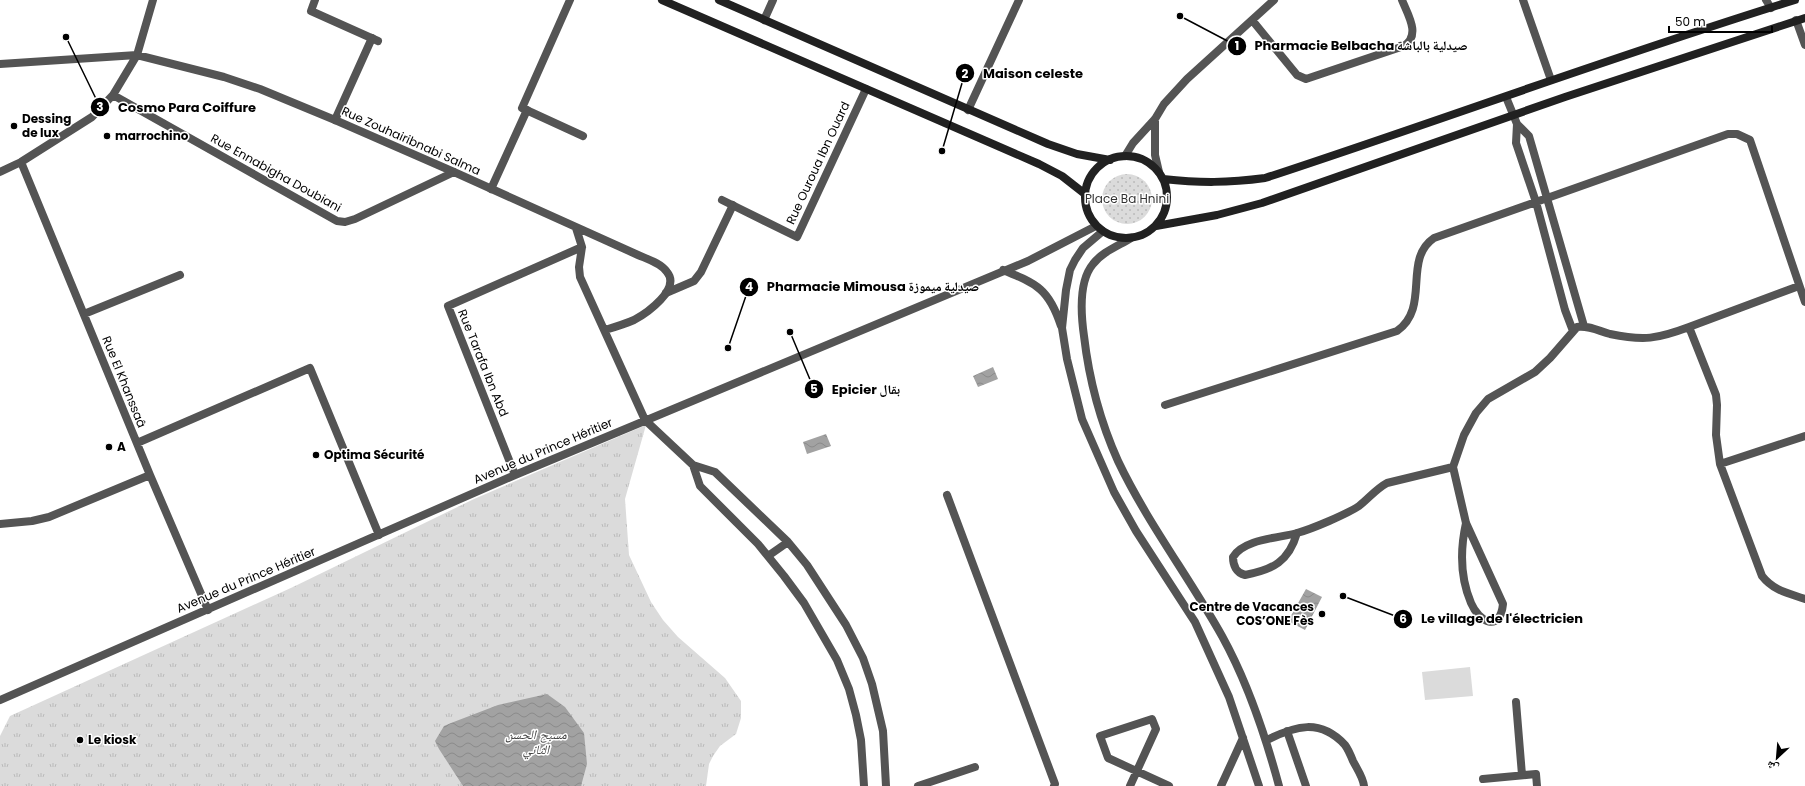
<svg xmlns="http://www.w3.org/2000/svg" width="1805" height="786" font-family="Poppins,'Noto Naskh Arabic',sans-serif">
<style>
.grass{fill:url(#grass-dots)}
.park{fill:url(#park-tufts)}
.pitch{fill:#dbdbdb}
.water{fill:url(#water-waves)}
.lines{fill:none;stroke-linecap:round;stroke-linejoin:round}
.lane{stroke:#545454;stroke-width:8}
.street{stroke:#545454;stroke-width:8}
.secondary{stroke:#212121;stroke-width:8}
.poi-dot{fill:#000;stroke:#fff;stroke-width:1.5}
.labels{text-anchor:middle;stroke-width:3;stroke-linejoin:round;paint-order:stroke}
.poi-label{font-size:12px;font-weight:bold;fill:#000;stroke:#fff;text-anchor:start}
.street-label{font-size:12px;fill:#000;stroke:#fff}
.park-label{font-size:12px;fill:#323232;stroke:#fff}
.water-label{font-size:13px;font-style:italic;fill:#434343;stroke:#fff}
.leader{fill:none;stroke:#000;stroke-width:1.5}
.callout-dot{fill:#000;stroke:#fff;stroke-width:1.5}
.mark-label{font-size:12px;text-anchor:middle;font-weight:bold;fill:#fff}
.callout-label{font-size:13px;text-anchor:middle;font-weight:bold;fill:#000;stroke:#fff;stroke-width:3;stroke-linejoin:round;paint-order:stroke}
</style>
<defs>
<pattern id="grass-dots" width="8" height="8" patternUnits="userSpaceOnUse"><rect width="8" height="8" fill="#dbdbdb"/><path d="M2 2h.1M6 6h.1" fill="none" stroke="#bababa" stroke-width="1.8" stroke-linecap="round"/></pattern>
<pattern id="park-tufts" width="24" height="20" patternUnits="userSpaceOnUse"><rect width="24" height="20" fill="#dbdbdb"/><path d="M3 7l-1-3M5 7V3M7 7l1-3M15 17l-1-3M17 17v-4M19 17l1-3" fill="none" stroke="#bababa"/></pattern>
<pattern id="water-waves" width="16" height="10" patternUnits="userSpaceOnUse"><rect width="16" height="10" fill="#a2a2a2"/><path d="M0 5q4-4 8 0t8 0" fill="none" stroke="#8a8a8a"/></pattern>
</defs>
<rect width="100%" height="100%" fill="#fff"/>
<path class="grass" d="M1102 199a25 25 0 1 1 50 0a25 25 0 1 1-50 0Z"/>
<path class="park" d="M 646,425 L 625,499 L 629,555 L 651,602 L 663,620 L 678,637 L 725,678 L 741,701 L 741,718 L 736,734 L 720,746 L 713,756 L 709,764 L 706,786 L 0,786 L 0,736 L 10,716 L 293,587 L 474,499 Z"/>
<path class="pitch" d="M 1470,667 L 1473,696 L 1425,700 L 1422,672 Z"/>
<path class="water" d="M 993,367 L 998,379 L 978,387 L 973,376 Z
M 826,434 L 831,446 L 807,454 L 803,442 Z
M 1306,589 L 1322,597 L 1305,630 L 1288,621 Z
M 547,694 L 565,707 L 584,733 L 587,764 L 581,786 L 463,786 L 439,749 L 435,741 L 444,726 L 451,723 L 498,705 Z"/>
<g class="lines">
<path class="lane" d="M 335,120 L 372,38
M 491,189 L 527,110
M 666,293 L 694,281 L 701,272 L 733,205
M 947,495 L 1055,784 L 1054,786
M 1287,731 L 1306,786
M 1267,740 C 1295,726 1320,718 1345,745 C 1348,749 1351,756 1353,761 C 1357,769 1363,777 1364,786
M 918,786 L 975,767
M 1130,786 L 1156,729 L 1152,719 L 1100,736 L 1108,758 L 1169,786"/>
<path class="street" d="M 315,0 L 311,11 L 378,41
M 570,0 L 522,108 L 583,136
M 1523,0 L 1551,80
M 1766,0 L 1771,8
M 764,20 L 773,0
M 1252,20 L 1297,75 L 1306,79 L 1404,46 C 1421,35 1408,15 1402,0
M 1796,20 L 1805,45
M 0,64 L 137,55 L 224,77 L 260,89 L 335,120 L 454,172 L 638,255 C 647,259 661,263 667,272 C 681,289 647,313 634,320 C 625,324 615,327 605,330
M 113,95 L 337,221 L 345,222 L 355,219 L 454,172
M 1506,97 L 1517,124 L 1529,136 L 1584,326
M 968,110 L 1019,0
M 1155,119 L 1155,155 L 1159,172
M 1517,124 L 1516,143 L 1536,202 L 1565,310 L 1573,331
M 1125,156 L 1133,143 L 1155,119 L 1164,104 L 1187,79 L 1274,0
M 21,162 L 150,475 L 208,610
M 0,172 L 21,162 L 92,117 L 113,95 L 137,55 L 153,0
M 722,200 L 797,237 L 866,89
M 576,228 L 582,247 L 579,267 L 580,277 L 645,420 L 693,465 L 715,472 L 788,542 L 807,565 L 846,625 L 863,658 L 872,684 L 883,731 L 886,786
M 1103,231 L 1083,248 L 1075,260 L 1070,270 L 1066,290 L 1062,328 L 1067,359 L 1082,419 L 1114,492 L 1136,531 L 1195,622 L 1229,697 L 1259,786
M 1131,238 C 1118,246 1102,252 1093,264 C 1078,282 1081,315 1084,336 C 1089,379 1100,421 1118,461 C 1147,522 1189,577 1222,636 C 1248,683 1265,734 1279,786
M 1003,270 C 1037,284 1049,289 1061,326
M 84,314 L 180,275
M 1689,327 L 1799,286
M 1165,405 L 1397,331 C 1431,307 1402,260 1434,238 L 1728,134 L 1737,134 L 1750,140 L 1805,302
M 137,443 L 310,368 L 379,535
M 1720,464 L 1805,436
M 693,465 L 700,486 L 758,544 L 784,576 L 804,603 L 837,660 L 849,689 L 856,715 L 861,740 L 864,786
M 515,475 L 448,306 L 582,247
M 1466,523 C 1460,550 1460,577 1471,603 C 1479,622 1500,633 1503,604 L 1466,523 L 1453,467 L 1464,435 L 1476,413 L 1488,399 L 1535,372 L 1550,358 L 1577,327 C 1588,325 1599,331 1610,334 C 1644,341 1657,339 1689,327 L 1716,395 L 1717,405 L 1716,435 L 1720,464 L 1762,576 C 1774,591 1788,593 1805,599
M 0,524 L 32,521 L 49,517 L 150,475
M 1297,533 C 1289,561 1273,570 1245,575 C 1236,573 1233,565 1233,557 C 1244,539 1279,538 1297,533 C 1312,529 1347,514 1359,506 C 1369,498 1376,489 1387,483 L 1453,467
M 768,556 L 788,542
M 0,700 L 515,475 L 1028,261 L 1096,226
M 1516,702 L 1522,775
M 1483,779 L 1536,774 L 1537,786
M 1221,786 L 1243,738"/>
<path class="secondary" d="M 662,0 L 1039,164 L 1062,176 L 1085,194
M 719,0 L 1048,144 L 1077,154 L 1110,160
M1085 197a41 41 0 1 1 82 0a41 41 0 1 1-82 0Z
M 1163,179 C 1200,183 1228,183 1265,178 C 1442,120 1617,55 1795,0
M 1156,226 L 1217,215 L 1262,203 L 1565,97 L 1805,18"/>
</g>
<g class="poi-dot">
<circle cx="14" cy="126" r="4"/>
<circle cx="107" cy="136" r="4"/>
<circle cx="109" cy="447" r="4"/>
<circle cx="316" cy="455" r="4"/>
<circle cx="1322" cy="614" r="4"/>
<circle cx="80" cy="740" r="4"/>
</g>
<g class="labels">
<g class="poi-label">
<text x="22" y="123">Dessing<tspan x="22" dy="14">de lux</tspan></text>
<text x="115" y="140">marrochino</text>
<text x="117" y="451">A</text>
<text x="324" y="459">Optima Sécurité</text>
<text x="1314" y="611" text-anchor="end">Centre de Vacances<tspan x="1314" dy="14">COS’ONE Fès</tspan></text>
<text x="88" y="744">Le kiosk</text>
</g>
<g class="street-label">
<text transform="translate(411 141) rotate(24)" y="4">Rue Zouhairibnabi Salma</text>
<text transform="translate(818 163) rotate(-65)" y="4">Rue Ouroua Ibn Ouard</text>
<text transform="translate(276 173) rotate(29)" y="4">Rue Ennabigha Doubiani</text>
<text transform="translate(483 363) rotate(68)" y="4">Rue Tarafa Ibn Abd</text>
<text transform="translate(124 382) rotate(68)" y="4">Rue El Khanssaâ</text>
<text transform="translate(543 451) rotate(-23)" y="4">Avenue du Prince Héritier</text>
<text transform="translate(246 580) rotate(-23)" y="4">Avenue du Prince Héritier</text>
</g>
<g class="park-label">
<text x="1127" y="203">Place Ba Hnini</text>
</g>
<g class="water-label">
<text x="536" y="739">مسبح الحسن<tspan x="536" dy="15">الثاني</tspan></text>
</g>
</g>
<path class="leader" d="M1180 16L1237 46M942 151L965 73M66 37L100 107M728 348L749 287M790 332L814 389M1343 596L1403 619"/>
<g class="callout-dot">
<circle cx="1180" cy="16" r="4"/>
<circle cx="942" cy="151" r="4"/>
<circle cx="66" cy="37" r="4"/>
<circle cx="728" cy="348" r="4"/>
<circle cx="790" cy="332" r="4"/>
<circle cx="1343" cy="596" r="4"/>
<circle cx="1237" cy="46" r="10"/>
<circle cx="965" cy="73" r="10"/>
<circle cx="100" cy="107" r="10"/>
<circle cx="749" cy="287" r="10"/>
<circle cx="814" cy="389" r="10"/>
<circle cx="1403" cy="619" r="10"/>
</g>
<g class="mark-label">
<text x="1237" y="50">1</text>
<text x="965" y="78">2</text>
<text x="100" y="111">3</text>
<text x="749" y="291">4</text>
<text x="814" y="393">5</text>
<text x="1403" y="623">6</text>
</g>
<g class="callout-label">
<text x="1361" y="50">Pharmacie Belbacha صيدلية بالباشة</text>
<text x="1033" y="78">Maison celeste</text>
<text x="187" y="112">Cosmo Para Coiffure</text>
<text x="873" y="291">Pharmacie Mimousa صيدلية ميموزة</text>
<text x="866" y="394">Epicier بقال</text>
<text x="1502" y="623">Le village de l'électricien</text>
</g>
<g transform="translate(1777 758) rotate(206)" stroke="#ffffff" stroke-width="3" paint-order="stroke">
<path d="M0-3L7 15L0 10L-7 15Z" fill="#000000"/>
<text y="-6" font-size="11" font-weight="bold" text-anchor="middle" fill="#000000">ش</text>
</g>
<path d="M1669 26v6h103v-6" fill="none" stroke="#000000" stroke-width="2"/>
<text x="1675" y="26" font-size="12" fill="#000000" stroke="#ffffff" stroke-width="3" paint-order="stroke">50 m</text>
</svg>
